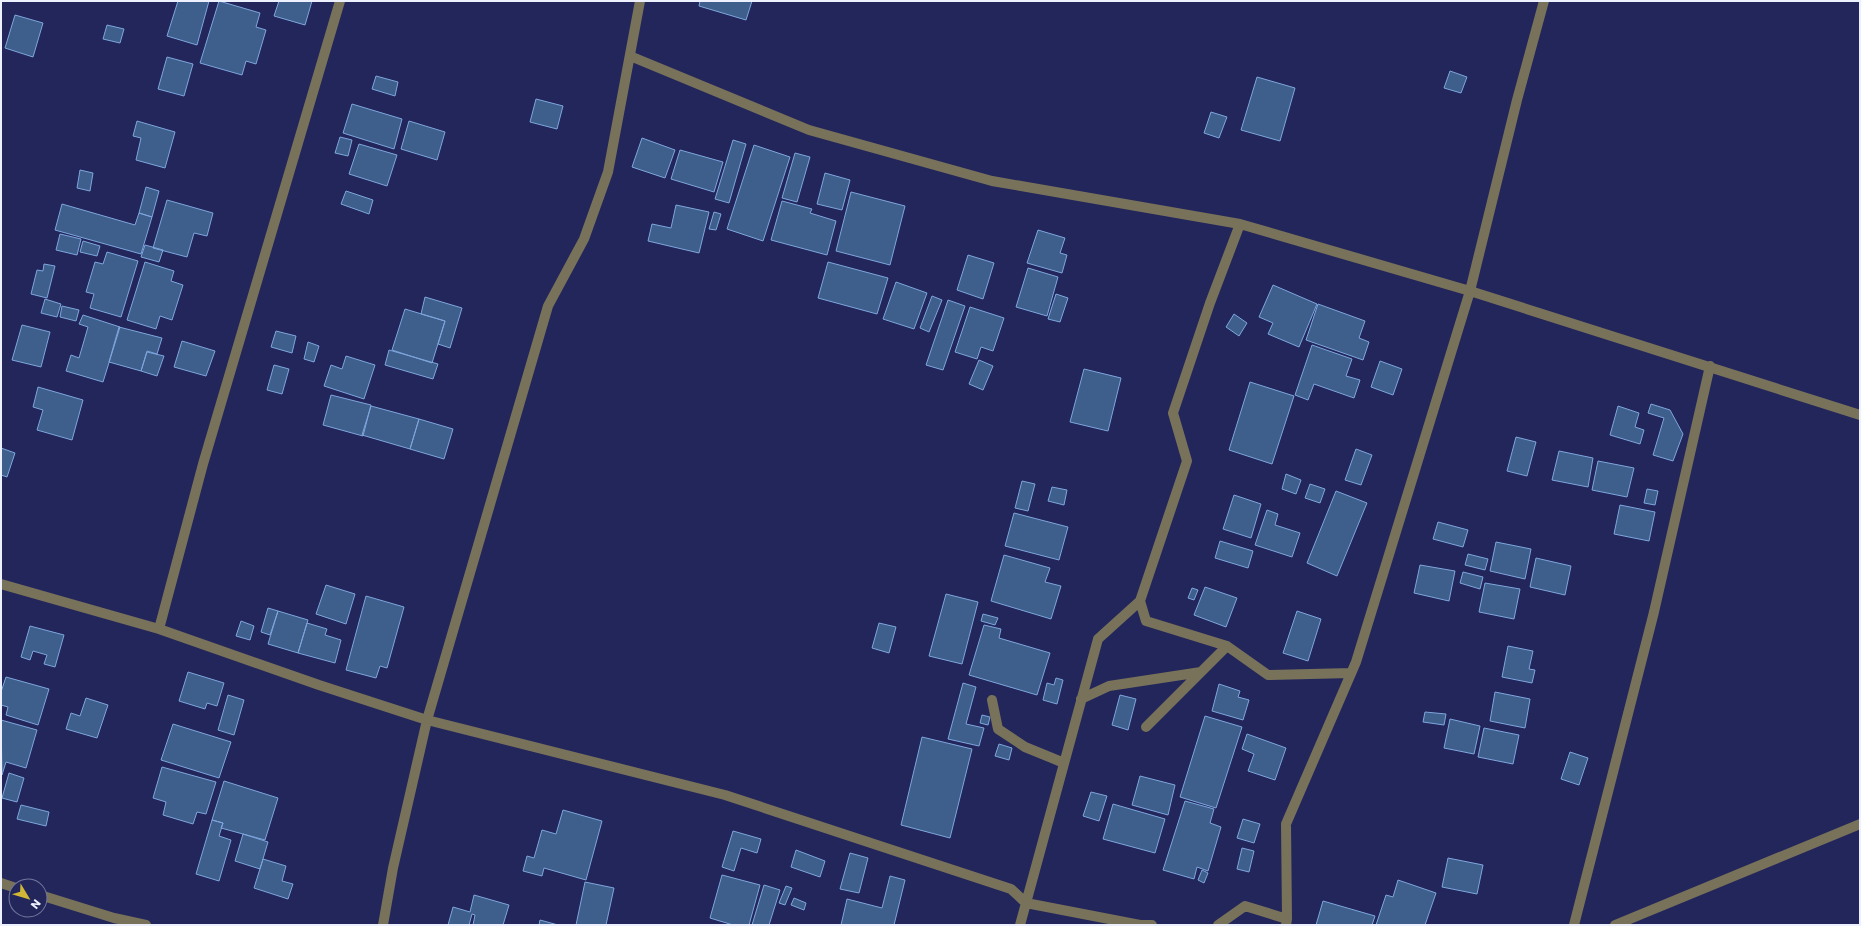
<svg xmlns="http://www.w3.org/2000/svg" width="1861" height="926" font-family="Poppins,sans-serif">
<style>
.building{fill:#3e5f8b;stroke:#7ea6de}
.lines{fill:none;stroke-linecap:round;stroke-linejoin:round}
.street{stroke:#78725a;stroke-width:10}
</style>
<rect width="100%" height="100%" fill="#23265b"/>
<path class="building" d="M 178,1 L 209,1 L 197,45 L 167,36 Z
M 219,1 L 260,13 L 256,27 L 266,30 L 256,64 L 246,61 L 242,75 L 200,63 Z
M 279,1 L 312,1 L 305,25 L 274,16 Z
M 700,1 L 752,1 L 746,20 L 699,6 Z
M 15,15 L 43,23 L 33,57 L 5,48 Z
M 107,25 L 124,29 L 120,43 L 103,39 Z
M 167,57 L 193,64 L 184,96 L 158,89 Z
M 1450,71 L 1467,77 L 1461,93 L 1444,88 Z
M 376,76 L 398,82 L 395,96 L 372,89 Z
M 1257,77 L 1295,88 L 1280,141 L 1241,130 Z
M 536,99 L 563,106 L 557,129 L 530,122 Z
M 352,104 L 402,119 L 394,149 L 343,133 Z
M 1211,112 L 1227,117 L 1219,138 L 1204,133 Z
M 137,121 L 175,132 L 165,168 L 136,160 L 141,138 L 133,136 Z
M 409,121 L 445,132 L 437,160 L 401,149 Z
M 340,137 L 352,140 L 348,156 L 335,153 Z
M 642,138 L 675,150 L 665,178 L 632,167 Z
M 733,140 L 746,144 L 729,203 L 715,199 Z
M 359,144 L 397,155 L 387,186 L 349,174 Z
M 754,145 L 790,157 L 763,241 L 727,229 Z
M 680,150 L 723,162 L 714,192 L 671,179 Z
M 795,153 L 810,157 L 797,202 L 782,198 Z
M 80,170 L 93,173 L 90,191 L 77,188 Z
M 825,173 L 850,180 L 842,210 L 817,204 Z
M 146,187 L 159,191 L 152,217 L 139,213 Z
M 346,191 L 373,200 L 369,214 L 341,204 Z
M 851,192 L 905,206 L 890,265 L 836,251 Z
M 167,200 L 213,213 L 207,236 L 194,233 L 187,257 L 153,248 Z
M 782,201 L 812,209 L 810,213 L 836,221 L 827,255 L 771,240 Z
M 62,204 L 135,225 L 139,213 L 152,217 L 141,254 L 55,230 Z
M 676,205 L 709,212 L 699,253 L 648,241 L 652,224 L 671,228 Z
M 714,212 L 721,214 L 716,230 L 709,229 Z
M 1038,230 L 1065,238 L 1060,253 L 1067,255 L 1062,273 L 1027,263 Z
M 60,234 L 81,239 L 77,255 L 56,250 Z
M 83,241 L 100,246 L 97,256 L 80,252 Z
M 145,245 L 163,250 L 159,262 L 141,257 Z
M 107,252 L 138,261 L 121,317 L 90,308 L 94,294 L 86,292 L 95,262 L 103,264 Z
M 968,255 L 994,263 L 983,299 L 957,290 Z
M 145,262 L 174,271 L 171,281 L 183,285 L 172,320 L 160,316 L 156,329 L 127,320 Z
M 828,262 L 888,278 L 877,314 L 818,298 Z
M 44,264 L 55,266 L 47,298 L 31,294 L 37,270 L 43,271 Z
M 1028,268 L 1058,277 L 1047,316 L 1016,307 Z
M 896,282 L 927,293 L 914,329 L 883,319 Z
M 1273,285 L 1317,304 L 1299,347 L 1268,334 L 1273,323 L 1259,317 Z
M 1056,294 L 1068,298 L 1060,322 L 1048,319 Z
M 932,296 L 942,300 L 929,332 L 920,328 Z
M 425,297 L 462,308 L 450,348 L 438,344 L 445,321 L 421,314 Z
M 45,299 L 61,304 L 57,317 L 41,313 Z
M 948,300 L 965,306 L 943,370 L 926,365 Z
M 1318,304 L 1365,321 L 1359,338 L 1369,342 L 1363,360 L 1306,340 Z
M 62,306 L 79,310 L 76,321 L 60,317 Z
M 970,307 L 1004,318 L 993,351 L 981,347 L 977,359 L 955,352 Z
M 405,309 L 445,321 L 432,363 L 392,350 Z
M 1234,314 L 1247,323 L 1239,336 L 1226,327 Z
M 83,315 L 120,327 L 103,382 L 66,371 L 71,355 L 79,358 L 88,327 L 79,324 Z
M 22,325 L 50,332 L 41,367 L 12,360 Z
M 119,327 L 162,338 L 157,354 L 147,351 L 141,371 L 109,362 Z
M 276,331 L 296,336 L 292,353 L 271,347 Z
M 182,341 L 215,351 L 206,376 L 174,367 Z
M 308,342 L 319,346 L 314,362 L 304,359 Z
M 1312,345 L 1352,359 L 1346,376 L 1360,380 L 1354,398 L 1314,384 L 1308,400 L 1295,395 Z
M 389,350 L 438,364 L 433,379 L 385,365 Z
M 147,352 L 164,356 L 157,376 L 141,371 Z
M 346,356 L 375,365 L 364,399 L 324,386 L 331,365 L 342,369 Z
M 979,360 L 993,366 L 983,390 L 969,384 Z
M 1380,361 L 1402,369 L 1393,395 L 1371,387 Z
M 274,365 L 289,369 L 282,394 L 267,390 Z
M 1084,369 L 1121,378 L 1108,431 L 1070,422 Z
M 1250,382 L 1294,396 L 1272,464 L 1229,450 Z
M 38,387 L 83,400 L 72,440 L 37,430 L 43,410 L 33,407 Z
M 331,395 L 371,405 L 363,436 L 323,425 Z
M 1651,404 L 1670,410 L 1683,434 L 1673,461 L 1653,455 L 1664,418 L 1648,413 Z
M 371,406 L 419,419 L 410,449 L 362,435 Z
M 1618,406 L 1639,413 L 1635,427 L 1644,430 L 1640,444 L 1610,435 Z
M 419,419 L 453,429 L 444,459 L 410,449 Z
M 1516,437 L 1536,442 L 1527,476 L 1507,471 Z
M 1,448 L 15,453 L 7,477 L 1,475 Z
M 1356,449 L 1372,455 L 1361,485 L 1345,480 Z
M 1559,451 L 1593,458 L 1588,487 L 1552,480 Z
M 1598,461 L 1634,468 L 1627,497 L 1592,490 Z
M 1286,474 L 1301,480 L 1296,494 L 1282,489 Z
M 1022,481 L 1035,484 L 1028,511 L 1015,508 Z
M 1310,484 L 1325,489 L 1320,503 L 1305,498 Z
M 1052,487 L 1067,490 L 1064,505 L 1048,501 Z
M 1647,489 L 1658,491 L 1655,505 L 1644,503 Z
M 1336,491 L 1367,503 L 1337,576 L 1307,563 Z
M 1234,495 L 1261,504 L 1251,538 L 1223,529 Z
M 1620,505 L 1655,512 L 1649,541 L 1614,534 Z
M 1267,510 L 1278,514 L 1275,525 L 1300,533 L 1292,557 L 1255,545 Z
M 1014,513 L 1068,527 L 1059,560 L 1005,546 Z
M 1438,522 L 1468,530 L 1463,547 L 1433,539 Z
M 1220,541 L 1253,551 L 1248,568 L 1215,558 Z
M 1496,542 L 1531,549 L 1525,579 L 1490,571 Z
M 1468,554 L 1488,559 L 1485,570 L 1465,565 Z
M 1004,555 L 1050,568 L 1045,582 L 1061,586 L 1051,619 L 991,601 Z
M 1536,558 L 1571,566 L 1565,595 L 1530,587 Z
M 1420,565 L 1455,571 L 1449,601 L 1414,593 Z
M 1463,572 L 1483,577 L 1480,589 L 1460,583 Z
M 1485,583 L 1520,589 L 1514,619 L 1479,612 Z
M 326,585 L 355,594 L 346,624 L 316,614 Z
M 1205,587 L 1237,598 L 1226,627 L 1194,615 Z
M 1192,588 L 1198,590 L 1194,600 L 1188,598 Z
M 946,594 L 978,602 L 962,664 L 929,656 Z
M 366,596 L 404,607 L 387,668 L 380,666 L 376,678 L 346,670 Z
M 268,608 L 278,611 L 270,635 L 261,632 Z
M 278,611 L 308,620 L 298,653 L 268,644 Z
M 1297,611 L 1321,619 L 1308,661 L 1283,653 Z
M 983,614 L 998,618 L 995,625 L 981,621 Z
M 241,621 L 254,626 L 250,640 L 236,636 Z
M 307,623 L 327,629 L 325,635 L 341,640 L 335,663 L 298,653 Z
M 879,623 L 896,627 L 889,653 L 872,648 Z
M 984,625 L 1001,629 L 999,638 L 1050,653 L 1037,695 L 969,675 Z
M 30,626 L 64,635 L 55,667 L 44,664 L 47,655 L 33,651 L 30,660 L 21,657 Z
M 1508,646 L 1533,651 L 1529,669 L 1535,670 L 1532,683 L 1502,677 Z
M 188,672 L 224,683 L 217,706 L 207,703 L 205,709 L 179,701 Z
M 6,677 L 49,689 L 38,725 L 6,715 L 8,707 L 1,705 L 1,692 Z
M 1056,678 L 1063,680 L 1057,704 L 1043,700 L 1047,683 L 1054,685 Z
M 963,683 L 976,687 L 966,724 L 984,728 L 979,746 L 948,739 Z
M 1219,684 L 1240,691 L 1238,697 L 1249,700 L 1243,720 L 1212,711 Z
M 1495,692 L 1530,699 L 1525,728 L 1490,721 Z
M 228,695 L 244,700 L 234,735 L 218,730 Z
M 1120,695 L 1136,699 L 1128,730 L 1112,725 Z
M 86,698 L 108,705 L 97,738 L 66,729 L 71,713 L 80,716 Z
M 1425,712 L 1446,714 L 1444,725 L 1423,722 Z
M 982,715 L 990,717 L 988,725 L 980,723 Z
M 1205,716 L 1242,727 L 1216,808 L 1180,797 Z
M 1450,719 L 1480,726 L 1474,754 L 1444,748 Z
M 1,720 L 37,730 L 26,768 L 6,762 L 2,775 Z
M 173,724 L 231,742 L 219,778 L 161,760 Z
M 1484,728 L 1519,735 L 1513,764 L 1478,757 Z
M 1247,734 L 1286,748 L 1275,780 L 1248,771 L 1254,754 L 1242,749 Z
M 922,737 L 972,749 L 950,838 L 901,825 Z
M 999,744 L 1012,748 L 1009,760 L 995,756 Z
M 1570,752 L 1588,758 L 1579,785 L 1561,779 Z
M 162,767 L 216,782 L 206,814 L 197,812 L 193,824 L 163,815 L 166,802 L 153,798 Z
M 9,773 L 24,778 L 17,802 L 2,798 Z
M 1140,776 L 1175,785 L 1168,815 L 1132,805 Z
M 224,781 L 278,798 L 265,840 L 221,828 L 223,823 L 212,820 Z
M 1091,792 L 1107,796 L 1099,821 L 1083,816 Z
M 1185,801 L 1214,809 L 1210,823 L 1221,827 L 1208,871 L 1197,867 L 1194,879 L 1163,870 Z
M 1113,804 L 1165,819 L 1155,853 L 1103,839 Z
M 21,805 L 49,812 L 46,826 L 17,819 Z
M 563,810 L 602,821 L 586,880 L 544,868 L 542,876 L 523,871 L 527,856 L 534,858 L 542,830 L 556,834 Z
M 1243,819 L 1260,824 L 1254,843 L 1237,838 Z
M 212,820 L 223,823 L 219,836 L 231,840 L 219,881 L 196,874 Z
M 733,831 L 761,839 L 757,853 L 741,848 L 734,871 L 722,867 Z
M 243,834 L 268,842 L 260,869 L 235,861 Z
M 1242,848 L 1254,851 L 1249,872 L 1237,869 Z
M 796,850 L 825,861 L 820,877 L 791,867 Z
M 850,853 L 868,858 L 859,893 L 840,889 Z
M 1448,858 L 1483,865 L 1477,894 L 1442,887 Z
M 263,859 L 286,866 L 282,881 L 293,884 L 288,899 L 254,888 Z
M 1202,870 L 1208,873 L 1204,883 L 1198,880 Z
M 722,875 L 760,885 L 749,925 L 733,925 L 710,918 Z
M 890,876 L 905,880 L 894,925 L 841,925 L 847,899 L 882,908 Z
M 1398,880 L 1436,893 L 1425,925 L 1376,925 L 1386,895 L 1393,897 Z
M 585,882 L 614,888 L 606,925 L 576,925 Z
M 764,885 L 780,890 L 769,925 L 752,925 Z
M 786,886 L 792,888 L 785,905 L 779,903 Z
M 474,895 L 509,905 L 503,925 L 473,925 L 475,915 L 472,914 L 469,925 L 448,925 L 453,907 L 470,912 Z
M 794,898 L 806,903 L 804,910 L 791,905 Z
M 1323,901 L 1375,916 L 1372,925 L 1316,925 Z
M 540,920 L 558,925 L 539,925 Z"/>
<g class="lines">
<path class="street" d="M 630,56 L 809,130 L 992,181 L 1240,224 L 1470,291 L 1860,415
M 1,584 L 159,629 L 319,685 L 427,720 L 725,795 L 1011,889 L 1026,903 L 1140,925 L 1152,925
M 1140,601 L 1146,621 L 1227,646 L 1268,675 L 1351,673
M 159,629 L 203,464 L 340,1
M 1081,699 L 1109,686 L 1201,672
M 992,700 L 998,729 L 1025,747 L 1064,763
M 1146,727 L 1227,646
M 1,883 L 16,888
M 40,895 L 114,918 L 146,925
M 383,925 L 393,868 L 427,720 L 548,306 L 584,239 L 608,172 L 640,1
M 1020,925 L 1098,639 L 1140,601 L 1187,461 L 1173,413 L 1210,303 L 1240,224
M 1218,925 L 1245,906 L 1287,919
M 1286,925 L 1287,919 L 1286,824 L 1356,662 L 1470,291 L 1517,100 L 1544,1
M 1574,925 L 1654,612 L 1710,366
M 1615,925 L 1860,824"/>
</g>
<rect width="1861" height="926" fill="none" stroke="#edf0fe" stroke-width="4"/>
<g transform="translate(28 898) rotate(128)"><circle r="19" fill="#23265b" stroke="#74779c"/>
<path d="M0-3L7 15L0 10L-7 15Z" fill="#d2b736"/>
<text y="-6" font-size="11" font-weight="bold" text-anchor="middle" fill="#edf0fe">N</text>
</g>
</svg>
